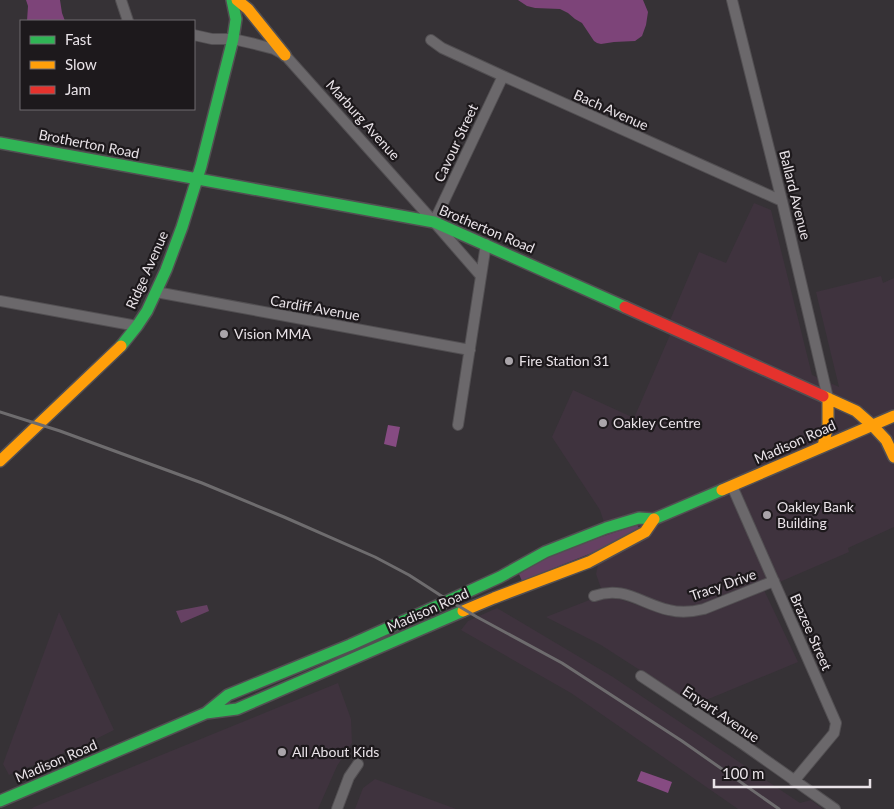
<svg xmlns="http://www.w3.org/2000/svg" width="894" height="809" font-family="Lato,sans-serif">
<style>
.built{fill:#3f333e}
.green{fill:#664163}
.forest{fill:#7d4479}
.water{fill:#864b82}
.lines{fill:none;stroke-linecap:round;stroke-linejoin:round}
.street-casing{stroke:#524f52;stroke-width:12}
.fast-casing{stroke:#524f52;stroke-width:14}
.slow-casing{stroke:#524f52;stroke-width:14}
.jam-casing{stroke:#524f52;stroke-width:14}
.street{stroke:#6b686b;stroke-width:10}
.fast{stroke:#30b455;stroke-width:11}
.slow{stroke:#ff9f0a;stroke-width:11}
.jam{stroke:#e5322d;stroke-width:11}
.rail{stroke:#6e6c6e;stroke-width:3}
.poi-dot{fill:#aaa5aa;stroke:#1d191c;stroke-width:2}
.labels{text-anchor:middle;stroke-width:4.5;stroke-linejoin:round;paint-order:stroke}
.street-label{font-size:14px;fill:#e9e3e8;stroke:#1d191c}
.poi-label{font-size:14px;fill:#e9e3e8;stroke:#1d191c;text-anchor:start}
</style>
<rect width="100%" height="100%" fill="#363236"/>
<path class="built" d="M 754,203 L 771,210 L 812,375 L 839,387 L 816,292 L 881,276 L 883,283 L 894,278 L 894,527 L 848,548 L 849,552 L 775,584 L 704,605 L 685,609 L 602,591 L 596,574 L 606,528 L 600,510 L 552,437 L 573,390 L 634,418 L 673,328 L 668,325 L 699,252 L 726,263 Z
M 764,590 L 798,662 L 694,705 L 601,645 L 546,617 L 592,599 L 611,596 L 669,616 L 696,616 Z
M 497,608 L 613,677 L 800,803 L 811,800 L 823,809 L 738,809 L 571,693 L 461,630 L 468,621 Z
M 59,612 L 114,730 L 84,745 L 9,775 L 3,764 Z
M 338,683 L 351,719 L 352,743 L 337,766 L 318,809 L 31,809 L 34,807 Z
M 375,779 L 456,809 L 355,809 L 363,788 Z"/>
<path class="green" d="M 637,525 L 639,528 L 609,546 L 522,581 L 519,574 L 544,559 L 580,544 Z
M 207,605 L 209,611 L 181,623 L 176,611 Z"/>
<path class="forest" d="M 26,0 L 60,0 L 62,13 L 65,21 L 27,21 L 28,6 Z
M 518,0 L 643,0 L 648,12 L 646,25 L 642,36 L 635,41 L 614,42 L 601,44 L 597,43 L 594,41 L 582,23 L 575,19 L 568,13 L 560,9 L 535,8 L 527,6 Z"/>
<path class="water" d="M 388,425 L 400,427 L 396,447 L 384,444 Z
M 641,771 L 672,782 L 668,793 L 637,781 Z"/>
<g class="lines">
<defs>
<path id="street" d="M 121,0 L 128,21
M 732,0 L 783,205 L 828,398
M 194,35 L 212,39 L 233,39 L 255,44 L 274,49 L 285,55 L 434,222 L 481,276
M 431,40 L 442,48 L 503,76 L 782,201
M 434,222 L 503,76
M 156,292 L 470,350
M 0,301 L 137,326
M 458,425 L 486,244
M 732,486 L 836,723 L 834,733 L 794,781
M 594,596 C 624,585 641,604 669,610 C 681,613 692,612 704,609 L 774,581
M 641,676 L 740,742 L 835,809
M 337,809 L 349,777 L 358,764"/>
<path id="fast" d="M 0,143 L 434,222 L 625,307
M 121,346 L 137,326 L 147,311 L 166,270 L 182,227 L 201,166 L 233,39 L 236,19 L 232,0
M 206,713 L 228,695 L 350,645 L 426,611 L 500,577 L 545,552 L 606,528 L 639,518 L 654,519 L 722,490
M 0,801 L 206,713 L 237,709 L 463,611"/>
<path id="slow" d="M 237,0 L 248,9 L 285,55
M 823,396 L 856,411 L 872,425 L 886,440 L 894,457
M 823,446 L 828,425 L 828,398
M 0,461 L 121,346
M 722,490 L 894,416
M 463,611 L 494,598 L 589,562 L 645,532 L 654,519"/>
<path id="jam" d="M 625,307 L 823,396"/>
</defs>
<use href="#street" class="street-casing"/>
<use href="#fast" class="fast-casing"/>
<use href="#slow" class="slow-casing"/>
<use href="#jam" class="jam-casing"/>
<use href="#street" class="street"/>
<use href="#fast" class="fast"/>
<use href="#slow" class="slow"/>
<use href="#jam" class="jam"/>
<path class="rail" d="M 0,412 L 60,431 L 202,483 L 284,517 L 375,557 L 409,575 L 440,595 L 477,617 L 562,663 L 682,741 L 779,809"/>
</g>
<g class="poi-dot">
<circle cx="224" cy="334" r="5"/>
<circle cx="509" cy="361" r="5"/>
<circle cx="603" cy="423" r="5"/>
<circle cx="767" cy="515" r="5"/>
<circle cx="282" cy="752" r="5"/>
</g>
<g class="labels">
<g class="street-label">
<text transform="translate(611 110) rotate(24)" y="5">Bach Avenue</text>
<text transform="translate(363 120) rotate(48)" y="5">Marburg Avenue</text>
<text transform="translate(456 143) rotate(-65)" y="5">Cavour Street</text>
<text transform="translate(89 144) rotate(11)" y="5">Brotherton Road</text>
<text transform="translate(795 195) rotate(76)" y="5">Ballard Avenue</text>
<text transform="translate(487 229) rotate(23)" y="5">Brotherton Road</text>
<text transform="translate(147 270) rotate(-66)" y="5">Ridge Avenue</text>
<text transform="translate(315 308) rotate(10)" y="5">Cardiff Avenue</text>
<text transform="translate(795 442) rotate(-24)" y="5">Madison Road</text>
<text transform="translate(723 585) rotate(-19)" y="5">Tracy Drive</text>
<text transform="translate(428 610) rotate(-24)" y="5">Madison Road</text>
<text transform="translate(811 632) rotate(66)" y="5">Brazee Street</text>
<text transform="translate(721 714) rotate(34)" y="5">Enyart Avenue</text>
<text transform="translate(56 761) rotate(-23)" y="5">Madison Road</text>
</g>
<g class="poi-label">
<text x="234" y="339">Vision MMA</text>
<text x="519" y="366">Fire Station 31</text>
<text x="613" y="428">Oakley Centre</text>
<text x="777" y="512">Oakley Bank<tspan x="777" dy="16">Building</tspan></text>
<text x="292" y="757">All About Kids</text>
</g>
</g>
<rect x="20" y="20" width="175" height="90" fill="#1d191c" stroke="#6f6a6e"/>
<rect x="30" y="36" width="25" height="8" fill="#30b455" stroke="#6f6a6e"/>
<text x="65" y="45" font-size="15" fill="#e9e3e8">Fast</text>
<rect x="30" y="61" width="25" height="8" fill="#ff9f0a" stroke="#6f6a6e"/>
<text x="65" y="70" font-size="15" fill="#e9e3e8">Slow</text>
<rect x="30" y="86" width="25" height="8" fill="#e5322d" stroke="#6f6a6e"/>
<text x="65" y="95" font-size="15" fill="#e9e3e8">Jam</text>
<path d="M714 779v8h156v-8" fill="none" stroke="#e9e3e8" stroke-width="2.5"/>
<text x="722" y="779" font-size="15" fill="#e9e3e8" stroke="#1d191c" stroke-width="4" paint-order="stroke">100 m</text>
</svg>
